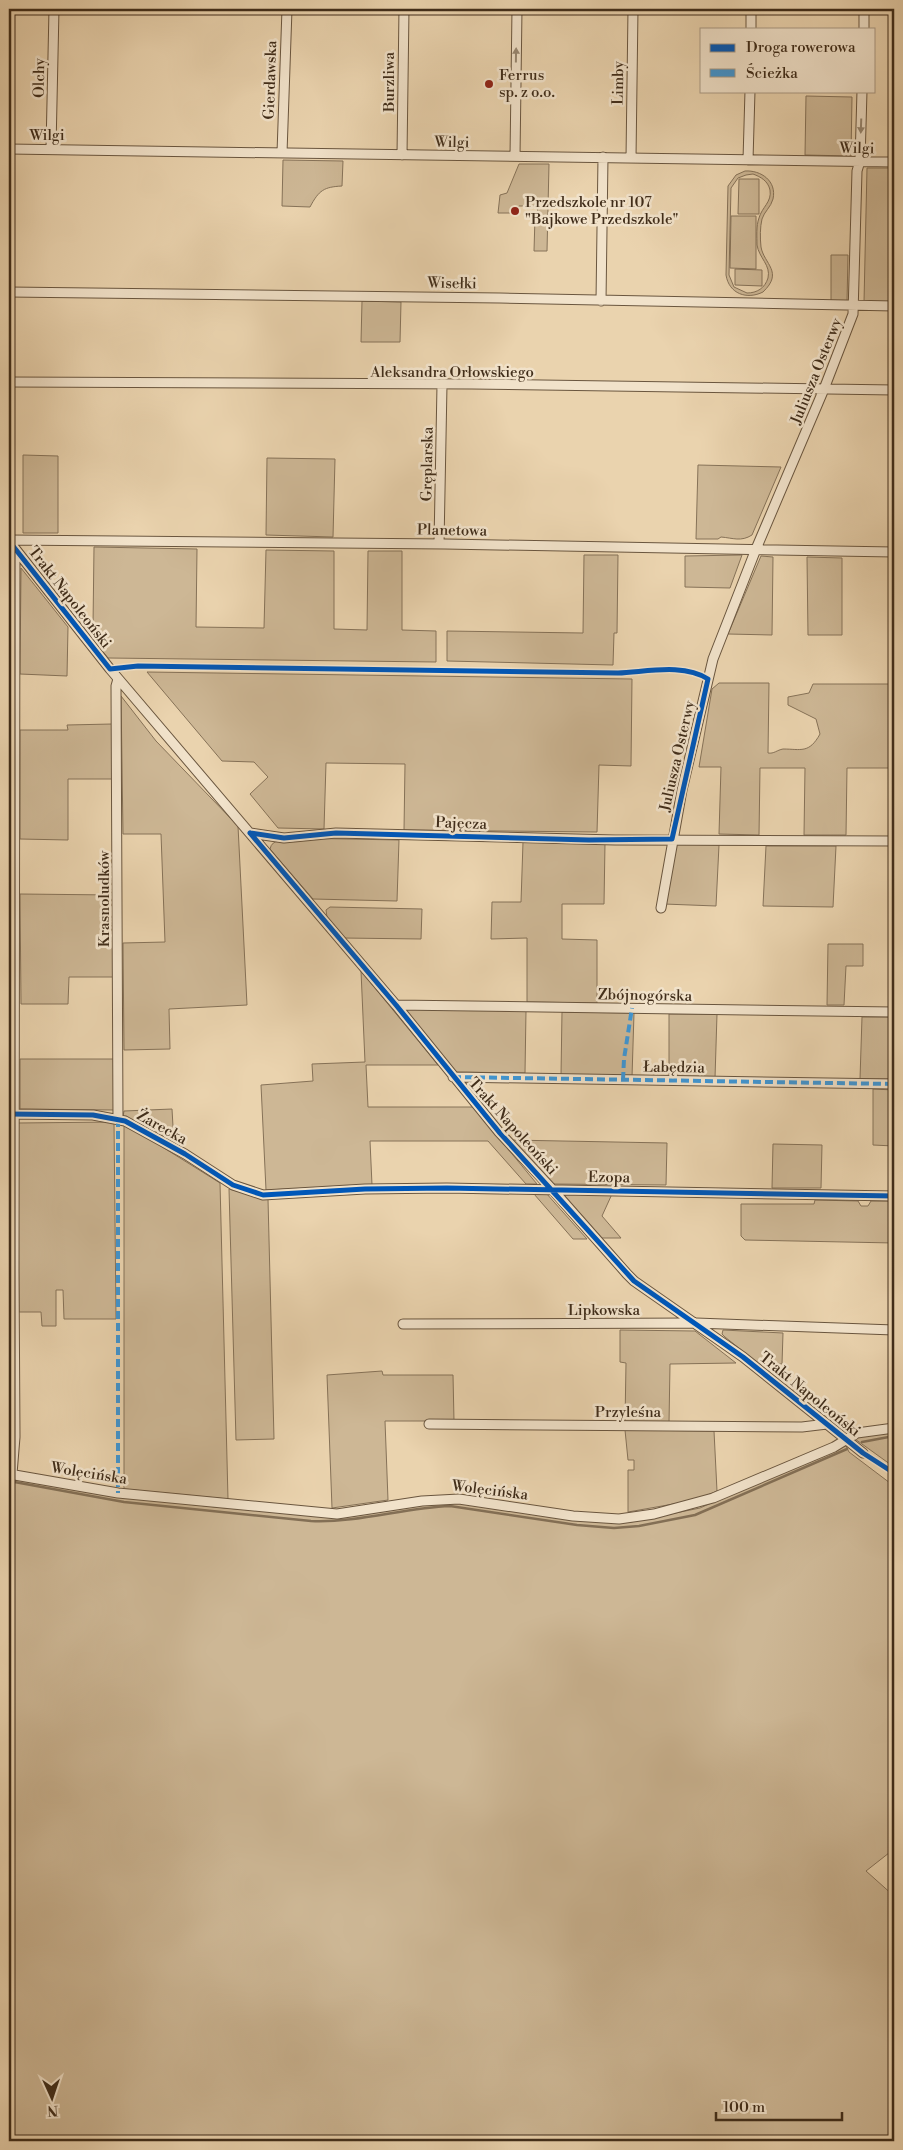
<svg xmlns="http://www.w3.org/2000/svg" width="903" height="2150" font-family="'Libre Bodoni',serif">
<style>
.green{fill:#cdb795;stroke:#867258;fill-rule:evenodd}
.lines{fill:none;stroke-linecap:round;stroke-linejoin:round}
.stream{stroke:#836f55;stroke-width:2.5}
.minor-casing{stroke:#6a563f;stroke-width:11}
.minor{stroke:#f1e2ca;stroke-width:9}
.quiet{stroke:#3f96d4;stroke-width:4;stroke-dasharray:8 4;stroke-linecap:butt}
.cycleway-casing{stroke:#f1e2ca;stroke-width:8}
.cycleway{stroke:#0057b8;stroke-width:5}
.oneway{fill:#988872}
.poi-dot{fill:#8f2418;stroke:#f1e2ca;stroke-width:2}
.labels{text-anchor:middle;stroke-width:5;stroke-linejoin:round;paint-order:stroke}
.poi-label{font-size:15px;fill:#402d1a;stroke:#f1e2ca;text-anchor:start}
.street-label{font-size:15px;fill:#402d1a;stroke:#f1e2ca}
</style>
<rect width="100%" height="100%" fill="#ead3ae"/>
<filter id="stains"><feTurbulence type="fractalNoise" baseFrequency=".004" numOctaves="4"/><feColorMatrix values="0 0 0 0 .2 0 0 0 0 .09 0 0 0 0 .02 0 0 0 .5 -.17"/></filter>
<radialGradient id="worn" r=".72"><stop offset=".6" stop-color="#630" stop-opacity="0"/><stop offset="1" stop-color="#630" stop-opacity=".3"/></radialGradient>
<path class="green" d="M 806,96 L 852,97 L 851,156 L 805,155 Z
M 283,160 L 343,161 L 342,186 C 324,187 319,190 310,207 L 282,206 Z
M 519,164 L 549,164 L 547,251 L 534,251 L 535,217 L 538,214 L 537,206 L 519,206 L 512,213 L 498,213 L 500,195 L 507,193 Z
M 867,168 L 894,168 L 894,302 L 864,302 Z
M 745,171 C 761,170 777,181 773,199 C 771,207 764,212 762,219 C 760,227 760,238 761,247 C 764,264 784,272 763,292 C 747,300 729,294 726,275 L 728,186 L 736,175 ZM 753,174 C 761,177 768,181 770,190 C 772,202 762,207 759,218 C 756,226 757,237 757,245 C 759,258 771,265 768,278 C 765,288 757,293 747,293 L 734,287 L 729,275 L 731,188 L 738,178 L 746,175 Z
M 739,179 L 759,179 L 759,214 L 738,214 Z
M 731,216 L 756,216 L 756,269 L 730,268 Z
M 831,255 L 848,255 L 847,302 L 831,301 Z
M 735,269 L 762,270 L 762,286 L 735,285 Z
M 362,301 L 401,302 L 400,342 L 361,342 Z
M 23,455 L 58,456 L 58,533 L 23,533 Z
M 267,458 L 335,459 L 333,537 L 266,535 Z
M 698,465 L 781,467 L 752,535 C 741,542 733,538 721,537 L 718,539 L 696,539 Z
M 94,547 L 197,549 L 196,627 L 264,628 L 266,550 L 334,551 L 334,629 L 367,630 L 368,551 L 402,551 L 402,630 L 436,631 L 436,662 L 108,658 L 82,626 L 93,626 Z
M 584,555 L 618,555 L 617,633 L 614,633 L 613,665 L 447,661 L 447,631 L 583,633 Z
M 742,555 L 730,588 L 685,587 L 685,556 Z
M 761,556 L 773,557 L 772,635 L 728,634 Z
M 807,557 L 842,558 L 842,635 L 808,635 Z
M 21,568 L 68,627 L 67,676 L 20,674 Z
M 147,672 L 632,679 L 631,766 L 599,765 L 597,832 L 404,830 L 405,764 L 326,763 L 324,829 L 278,828 L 250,794 L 268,777 L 254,762 L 222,761 Z
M 719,683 L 769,683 L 768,753 C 774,754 777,750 783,749 C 801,749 809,754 820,734 L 816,719 L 788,705 L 788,697 L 809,693 L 813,684 L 894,684 L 894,768 L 847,768 L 846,835 L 804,835 L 805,768 L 760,768 L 759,835 L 719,834 L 721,767 L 699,767 L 712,689 Z
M 121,696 L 156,741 L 238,826 L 247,1005 L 169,1009 L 170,1049 L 124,1050 L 123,943 L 165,942 L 161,834 L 123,834 Z
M 112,724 L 112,779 L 68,779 L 68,840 L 20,839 L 20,730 L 68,730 L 67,725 Z
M 9,804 L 11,804 L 9,955 Z
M 295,838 L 399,840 L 397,901 L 313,899 L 270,849 C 272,838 286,840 295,838 Z
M 523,842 L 605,843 L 604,904 L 562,904 L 562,939 L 597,940 L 597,1003 L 527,1002 L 527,938 L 491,939 L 492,902 L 521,902 Z
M 674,844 L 719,845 L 716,906 L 664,904 Z
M 766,846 L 836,846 L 833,907 L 763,906 Z
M 20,894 L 114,895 L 114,977 L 69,977 L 68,1004 L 21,1004 Z
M 330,907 L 422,909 L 421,939 L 343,938 L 327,917 L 326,910 Z
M 828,944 L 863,944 L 863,966 L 846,966 L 844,1005 L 827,1005 Z
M 361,971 L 438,1065 L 366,1065 L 368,1107 L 473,1107 L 537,1184 L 526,1184 L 488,1141 L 370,1141 L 372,1185 L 266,1190 L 261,1085 L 313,1081 L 312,1064 L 365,1062 Z
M 402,1009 L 526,1011 L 525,1073 L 455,1072 Z
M 562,1012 L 634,1013 L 632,1077 L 561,1075 Z
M 669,1014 L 717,1014 L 715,1078 L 669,1077 Z
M 862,1017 L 894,1017 L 894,1079 L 860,1079 Z
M 20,1059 L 114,1059 L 114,1110 L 20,1109 Z
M 873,1089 L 894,1090 L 894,1146 L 873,1145 Z
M 172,1109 L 174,1144 L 123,1117 L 124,1111 Z
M 114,1122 L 116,1319 L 64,1319 L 63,1290 L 56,1290 L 56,1326 L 42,1326 L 41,1312 L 19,1312 L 18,1123 Z
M 124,1123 L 220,1183 L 228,1499 L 124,1489 Z
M 510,1140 L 667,1143 L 666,1185 L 553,1184 Z
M 773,1144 L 822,1145 L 821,1188 L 772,1188 Z
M 229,1189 L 268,1199 L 274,1439 L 236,1440 Z
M 546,1193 L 587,1239 L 573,1239 L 534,1194 Z
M 562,1193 L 612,1194 L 602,1216 L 621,1238 L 602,1238 Z
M 815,1200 L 858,1201 L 861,1206 L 868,1206 L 871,1201 L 894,1201 L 894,1243 L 745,1240 L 741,1236 L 741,1204 L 814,1204 Z
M 620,1330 L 695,1331 L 736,1363 L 670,1364 L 669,1423 L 625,1422 L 626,1363 L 620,1362 Z
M 723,1330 L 783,1333 L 782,1364 L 759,1364 L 725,1337 L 722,1334 Z
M 382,1371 L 383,1375 L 453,1375 L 454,1421 L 385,1421 L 388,1500 L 332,1508 L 327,1375 Z
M 625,1430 L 714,1431 L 717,1491 L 696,1500 L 628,1512 L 628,1470 L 634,1470 L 634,1460 L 628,1460 Z
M 894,1432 L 894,1467 L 855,1439 L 867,1433 Z
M 845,1444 L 849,1452 L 894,1486 L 894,1849 L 866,1871 L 894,1896 L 894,2141 L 9,2141 L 9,1478 L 112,1496 L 225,1508 L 329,1516 L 415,1504 L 459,1501 L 631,1522 L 700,1508 Z"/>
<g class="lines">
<path class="stream" d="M 862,1442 L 894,1436
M 9,1481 L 124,1502 L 311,1521 C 358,1523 403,1508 450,1506 L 577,1525 L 614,1528 L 639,1526 L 695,1515 L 847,1449"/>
<defs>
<path id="minor" d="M 751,29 L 751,9
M 864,29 L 864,9
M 51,148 L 54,9
M 9,149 L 894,162
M 282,153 L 287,9
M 402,155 L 404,9
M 515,156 L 517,9
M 631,158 L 633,9
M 748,160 L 750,91
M 9,292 L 500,298 L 894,306
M 601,301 L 603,157
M 9,382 L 472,384 L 894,390
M 9,540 L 445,544 L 894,552
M 9,541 L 110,669 L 396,1005 L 499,1132 L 552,1189 L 627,1274 L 634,1281 L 743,1357 L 863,1453
M 439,544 L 442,385
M 250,833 L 284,838 L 336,833 L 615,840 L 894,841
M 661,908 L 682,790 L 713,659 L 756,549 L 824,389 L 853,314 L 857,171 L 860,161 L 862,91
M 396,1005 L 894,1012
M 453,1077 L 894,1084
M 10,1114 L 93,1115 L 125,1121 L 185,1154 L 233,1185 L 263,1195 L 365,1189 L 447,1188 L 894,1196
M 118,1119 L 116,686 L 118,679
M 403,1324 L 696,1323 L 894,1330
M 429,1424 L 802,1427 L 827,1424
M 9,1474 L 118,1493 L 337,1514 L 422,1501 L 459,1499 L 573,1516 L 619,1519 L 654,1514 L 713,1498 L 834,1447 L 857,1433 L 894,1428
M 12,1474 L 15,1437 L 14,1271 L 15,549"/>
</defs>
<use href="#minor" class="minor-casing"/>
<use href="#minor" class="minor"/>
<path class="quiet" d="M 453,1077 L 894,1084
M 623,1080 L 624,1059 L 632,1008
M 118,1119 L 118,1493"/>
<defs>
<path id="cycleway" d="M 9,541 L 110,669 L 138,666 L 618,673 C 646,672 683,663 708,679 L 672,839 L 589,840 L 336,833 L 284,838 L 250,833
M 250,833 L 396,1005 L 499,1132 L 634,1281 L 743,1357 L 863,1453 L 894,1473
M 9,1114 L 93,1115 L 125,1121 L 185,1154 L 233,1185 L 263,1195 L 365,1189 L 447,1188 L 894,1196"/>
</defs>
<use href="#cycleway" class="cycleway-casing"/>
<use href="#cycleway" class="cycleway"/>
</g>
<defs><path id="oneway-solid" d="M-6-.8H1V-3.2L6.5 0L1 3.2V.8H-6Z" transform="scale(1.25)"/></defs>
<g class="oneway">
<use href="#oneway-solid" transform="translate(516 55) rotate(-89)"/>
<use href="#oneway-solid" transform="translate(861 126) rotate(92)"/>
</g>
<g class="poi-dot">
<circle cx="489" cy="84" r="5"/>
<circle cx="515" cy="211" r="5"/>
</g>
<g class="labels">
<g class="poi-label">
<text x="499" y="80">Ferrus<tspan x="499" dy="17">sp. z o.o.</tspan></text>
<text x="525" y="207">Przedszkole nr 107<tspan x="525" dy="17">"Bajkowe Przedszkole"</tspan></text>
</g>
<g class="street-label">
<text transform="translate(39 78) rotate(-89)" y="5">Olchy</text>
<text transform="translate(270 80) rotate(-88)" y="5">Gierdawska</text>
<text transform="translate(389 82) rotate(-90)" y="5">Burzliwa</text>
<text transform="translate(618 83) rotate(-89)" y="5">Limby</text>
<text x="47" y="140">Wilgi</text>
<text transform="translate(452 142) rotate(1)" y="5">Wilgi</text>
<text transform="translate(857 148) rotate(1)" y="5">Wilgi</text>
<text transform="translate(452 283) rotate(1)" y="5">Wisełki</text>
<text transform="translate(816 371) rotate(-68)" y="5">Juliusza Osterwy</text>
<text x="452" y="377">Aleksandra Orłowskiego</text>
<text transform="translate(427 464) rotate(-89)" y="5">Gręplarska</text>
<text transform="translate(452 530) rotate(1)" y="5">Planetowa</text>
<text transform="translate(70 597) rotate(52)" y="5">Trakt Napoleoński</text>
<text transform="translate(677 756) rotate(-77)" y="5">Juliusza Osterwy</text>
<text transform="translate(461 823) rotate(2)" y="5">Pajęcza</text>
<text transform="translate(104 899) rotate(-90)" y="5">Krasnoludków</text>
<text transform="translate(645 995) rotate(1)" y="5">Zbójnogórska</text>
<text transform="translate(674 1067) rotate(1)" y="5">Łabędzia</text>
<text transform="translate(513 1126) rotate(48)" y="5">Trakt Napoleoński</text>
<text transform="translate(162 1127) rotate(29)" y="5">Żarecka</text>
<text transform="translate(609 1177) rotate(1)" y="5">Ezopa</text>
<text x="604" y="1315">Lipkowska</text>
<text transform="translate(810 1394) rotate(39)" y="5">Trakt Napoleoński</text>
<text x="628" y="1417">Przyleśna</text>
<text transform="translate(89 1473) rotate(9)" y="5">Wolęcińska</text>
<text transform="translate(490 1490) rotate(7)" y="5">Wolęcińska</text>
</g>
</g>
<rect width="903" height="2150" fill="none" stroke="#ead3ae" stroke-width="30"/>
<rect x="10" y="10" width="883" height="2130" fill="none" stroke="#402d1a" stroke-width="2.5"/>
<rect x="15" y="15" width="873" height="2120" fill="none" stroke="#402d1a"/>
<rect x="700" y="28" width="175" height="65" fill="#f1e2ca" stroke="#aa9a84"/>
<rect x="710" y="44" width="25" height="8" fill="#0057b8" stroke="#aa9a84"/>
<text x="746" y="52" font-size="15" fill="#402d1a">Droga rowerowa</text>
<rect x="710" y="69" width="25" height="8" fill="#3f96d4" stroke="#aa9a84"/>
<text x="746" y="78" font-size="15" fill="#402d1a">Ścieżka</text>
<g transform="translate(52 2098) rotate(177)" stroke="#f1e2ca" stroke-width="4" paint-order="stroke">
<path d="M0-4L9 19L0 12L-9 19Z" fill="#402d1a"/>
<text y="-8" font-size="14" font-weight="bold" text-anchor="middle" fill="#402d1a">N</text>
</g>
<path d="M716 2112v8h126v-8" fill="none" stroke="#402d1a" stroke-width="2.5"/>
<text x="723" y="2112" font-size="15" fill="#402d1a" stroke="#f1e2ca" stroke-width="4" paint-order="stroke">100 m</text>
<rect width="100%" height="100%" filter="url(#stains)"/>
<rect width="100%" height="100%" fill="url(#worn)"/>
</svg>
